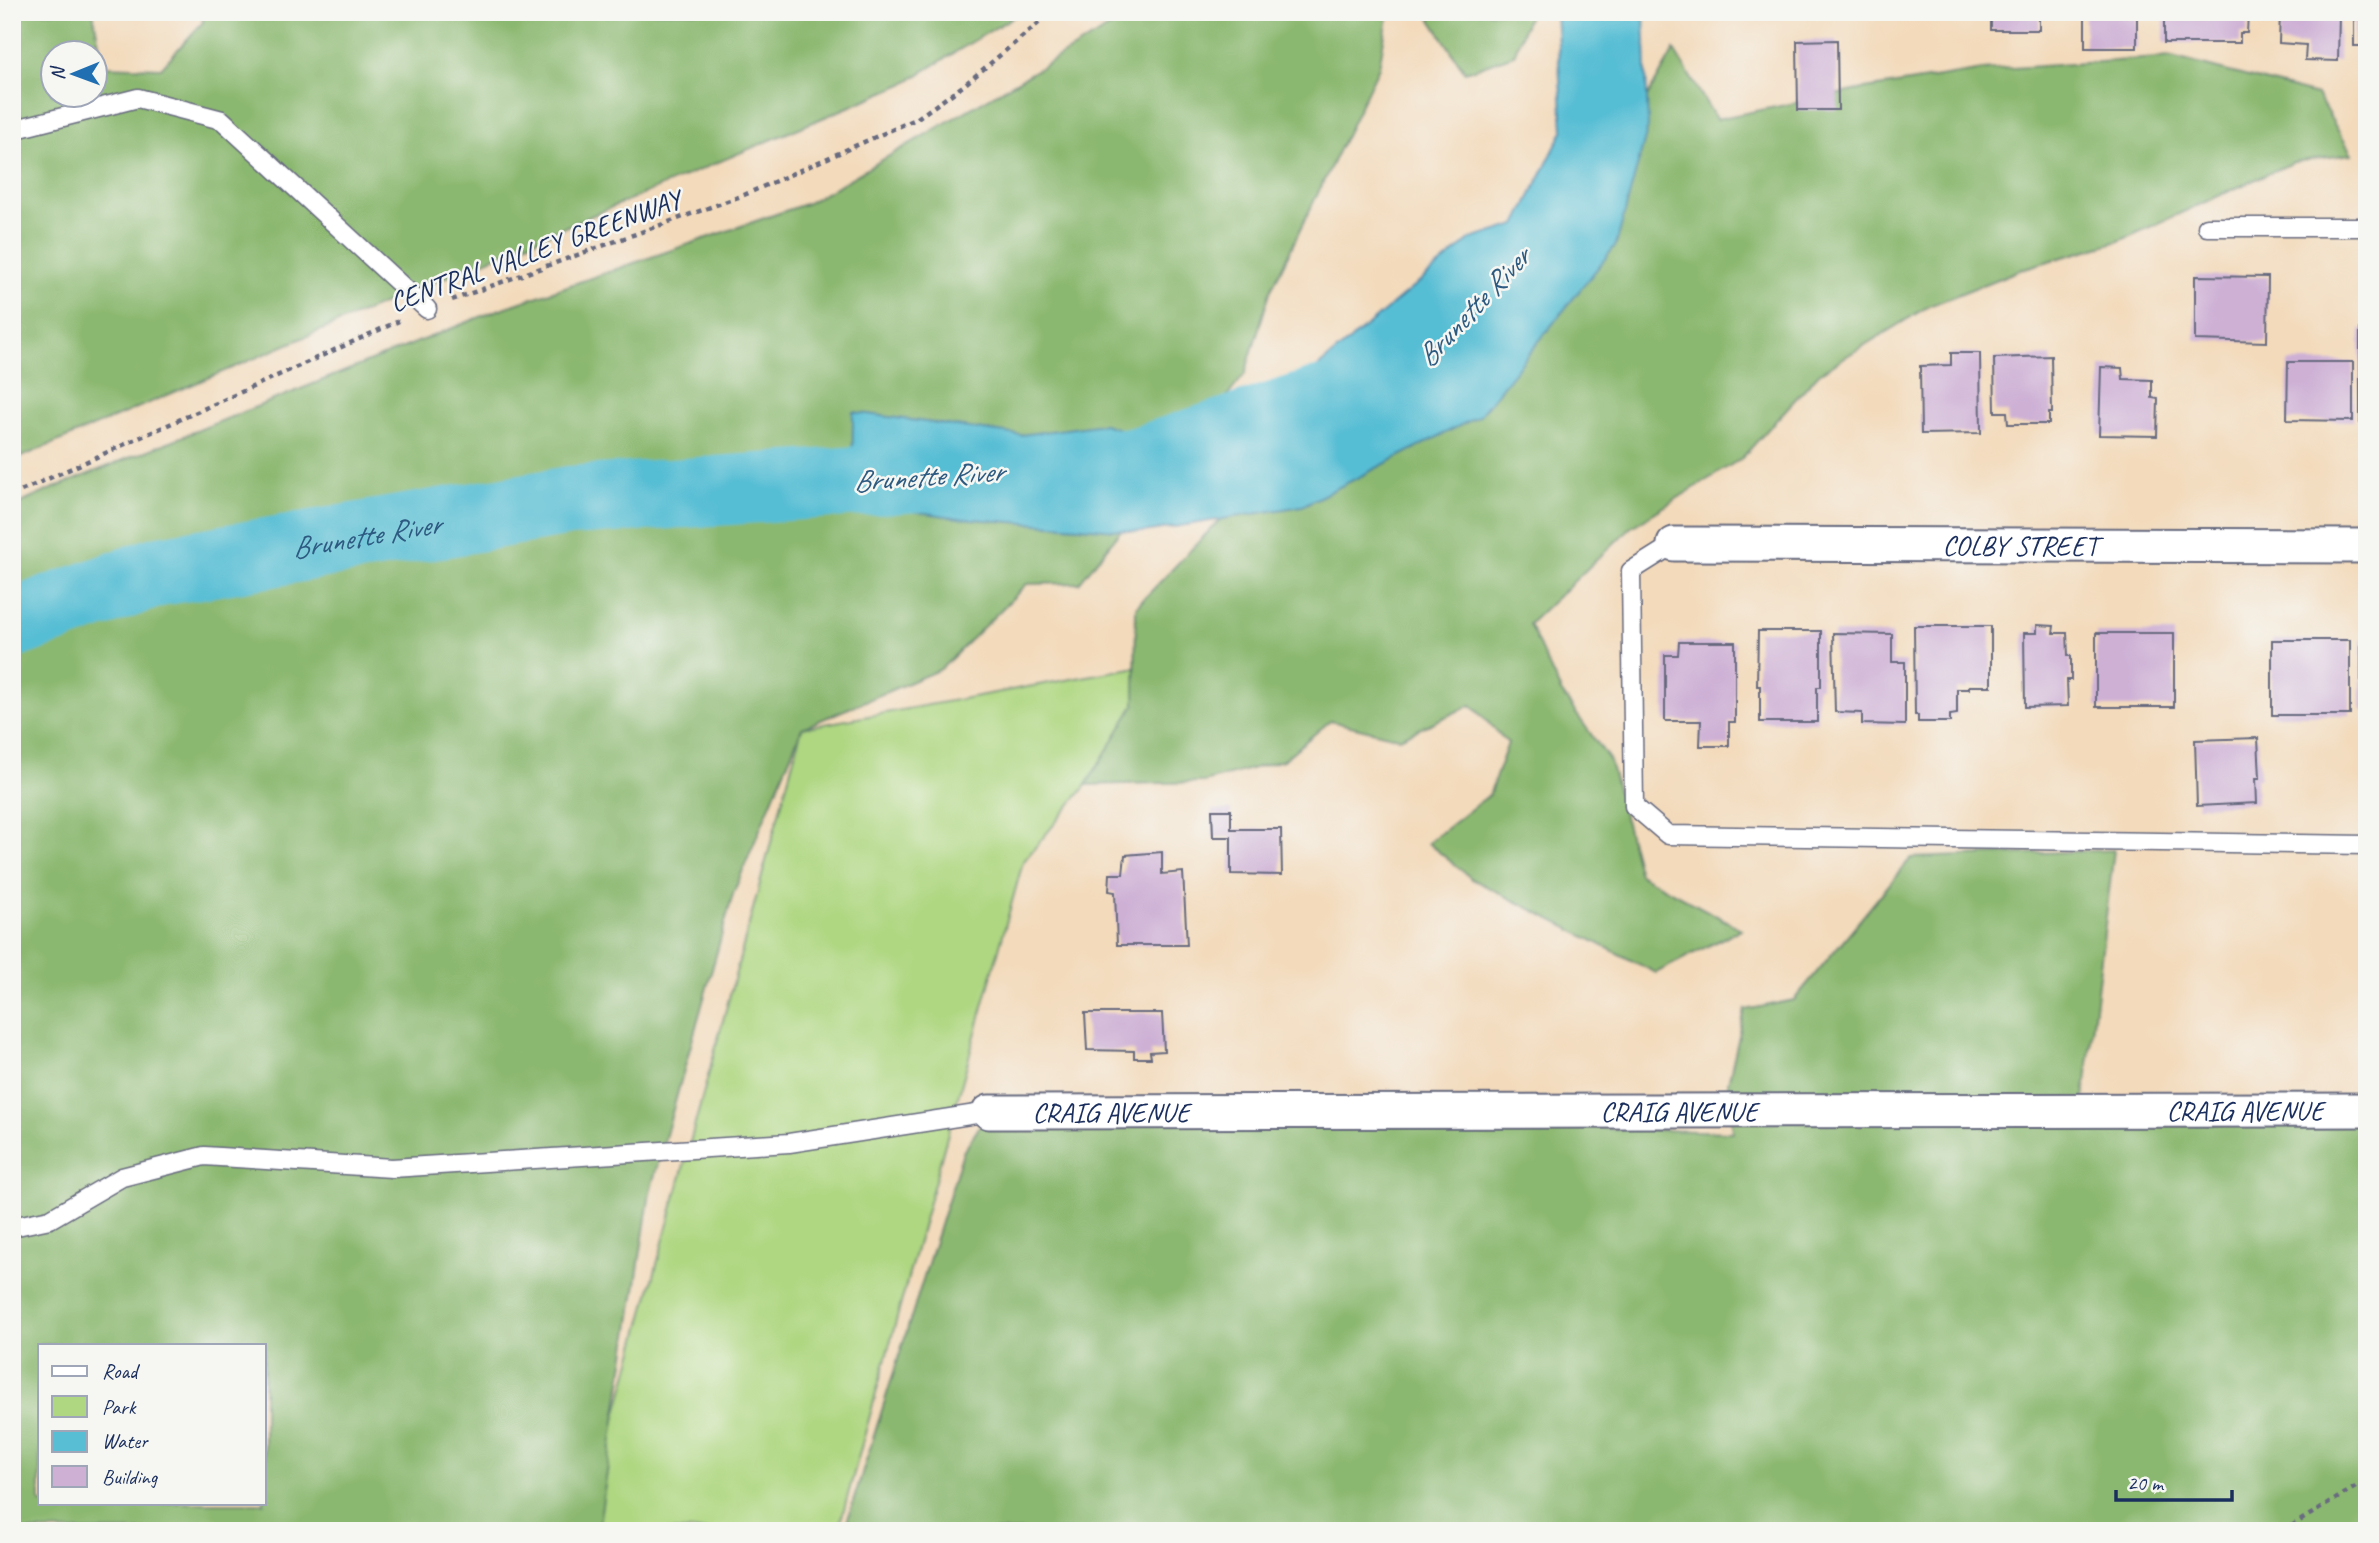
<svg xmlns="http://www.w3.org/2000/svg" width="2379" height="1543" font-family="Caveat,sans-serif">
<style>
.green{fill:#afd781;stroke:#658370;stroke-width:2}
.forest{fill:#8bb86f;stroke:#537466;stroke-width:2;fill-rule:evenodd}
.water{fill:#57bed4;stroke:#397699;stroke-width:2}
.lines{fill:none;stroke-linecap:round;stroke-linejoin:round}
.river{stroke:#57bed4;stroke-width:70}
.building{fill:#ceb0d5}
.service-casing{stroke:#676b7f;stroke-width:21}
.minor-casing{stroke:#676b7f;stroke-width:37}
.path{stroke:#676b7f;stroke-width:4.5;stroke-dasharray:5 5;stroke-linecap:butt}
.service{stroke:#fff;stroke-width:18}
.minor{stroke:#fff;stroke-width:33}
.labels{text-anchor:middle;stroke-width:5;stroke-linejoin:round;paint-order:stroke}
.street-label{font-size:28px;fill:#1b2f5e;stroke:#f6f6f2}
.water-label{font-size:30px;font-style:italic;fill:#2d5a81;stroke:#f6f6f2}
</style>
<rect width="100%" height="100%" fill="#f6f6f2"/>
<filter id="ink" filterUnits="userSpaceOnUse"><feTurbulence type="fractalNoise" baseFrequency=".0143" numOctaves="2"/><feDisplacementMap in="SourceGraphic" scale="14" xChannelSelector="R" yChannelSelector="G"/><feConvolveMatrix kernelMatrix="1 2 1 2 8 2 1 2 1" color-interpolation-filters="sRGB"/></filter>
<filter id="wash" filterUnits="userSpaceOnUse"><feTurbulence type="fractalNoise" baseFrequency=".00686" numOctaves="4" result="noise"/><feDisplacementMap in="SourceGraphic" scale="28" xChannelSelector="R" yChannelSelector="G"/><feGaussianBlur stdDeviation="1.57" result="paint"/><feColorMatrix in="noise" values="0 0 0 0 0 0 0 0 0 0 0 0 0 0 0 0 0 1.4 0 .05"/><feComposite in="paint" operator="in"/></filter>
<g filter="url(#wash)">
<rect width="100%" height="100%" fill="#f3dabb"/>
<path class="green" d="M 1192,657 L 1023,862 L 838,1531 L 585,1531 L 802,728 Z"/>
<path class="forest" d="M 12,12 L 93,12 L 103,66 L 161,68 L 203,22 L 202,12 L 1021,12 L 903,84 L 12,461 ZM 52,52 L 94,52 L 94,94 L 52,94 Z
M 1124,12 L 1389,12 L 1379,67 L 1270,292 L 1245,374 L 1079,583 L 1027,584 L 941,669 L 802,728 L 733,894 L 650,1192 L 598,1531 L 12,1531 L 12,507 L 54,488 L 495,311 L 808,203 L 1112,26 ZM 40,1345 L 264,1345 L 264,1503 L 40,1503 Z
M 1426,12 L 1530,12 L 1514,55 L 1465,72 Z
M 1674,50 L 1716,119 L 1859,90 L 1983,70 L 2172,57 L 2317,95 L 2352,154 L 2294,162 L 2119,241 L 2025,268 L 1929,306 L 1819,373 L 1742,458 L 1630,528 L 1529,624 L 1561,692 L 1610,761 L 1639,874 L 1741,929 L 1656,973 L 1472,879 L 1428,843 L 1489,795 L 1508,743 L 1471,705 L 1400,738 L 1330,721 L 1283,760 L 1204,782 L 1086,785 L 1135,704 L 1136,607 L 1304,432 L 1582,212 Z
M 2114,850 L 2081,1124 L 2367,1123 L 2367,1531 L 844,1531 L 963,1152 L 989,1112 L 1733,1132 L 1728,1083 L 1745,1010 L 1794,1000 L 1911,858 Z"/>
<path class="water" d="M 1556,12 L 1644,12 L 1648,127 L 1616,245 L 1479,416 L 1302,506 L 1144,532 L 959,518 L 852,502 L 853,412 L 1020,435 L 1104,424 L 1196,454 L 1270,407 L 1471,239 L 1516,225 L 1563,131 Z"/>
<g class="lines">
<g class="river">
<path d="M 1084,466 L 1137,462 L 1323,401"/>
<path id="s1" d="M 12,624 L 160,571 L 570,501 L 948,475"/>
</g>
</g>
<g id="blocks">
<path class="building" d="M 1991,12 L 2039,12 L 2039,30 L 1991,30 Z
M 2085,12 L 2137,12 L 2137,48 L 2085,48 Z
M 2164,12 L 2248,13 L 2247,33 L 2240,33 L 2240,43 L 2164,43 Z
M 2280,12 L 2339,12 L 2338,61 L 2305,60 L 2306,45 L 2279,43 Z
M 2354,12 L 2367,12 L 2367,46 L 2354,46 Z
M 1837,40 L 1838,110 L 1798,110 L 1797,41 Z
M 2195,276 L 2268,277 L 2267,342 L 2195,340 Z
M 2360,329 L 2367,329 L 2367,423 L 2360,423 Z
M 1951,353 L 1980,353 L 1981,433 L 1921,434 L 1920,366 L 1951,365 Z
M 2051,356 L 2052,413 L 2049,413 L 2049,424 L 2008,424 L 2007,412 L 1995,412 L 1994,358 Z
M 2288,362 L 2353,362 L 2353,421 L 2287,420 Z
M 2101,367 L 2122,368 L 2123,379 L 2152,380 L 2152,398 L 2158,399 L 2157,436 L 2099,435 Z
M 2037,625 L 2054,626 L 2053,633 L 2067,633 L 2068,656 L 2071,656 L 2071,680 L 2067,680 L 2068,706 L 2025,707 L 2024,633 L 2037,633 Z
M 1914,626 L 1991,626 L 1991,686 L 1969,686 L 1969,689 L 1957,689 L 1957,714 L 1950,715 L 1950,722 L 1918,722 L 1918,715 L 1915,715 Z
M 1758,631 L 1821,631 L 1821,687 L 1817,687 L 1817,722 L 1760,722 L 1760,686 L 1757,686 Z
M 1833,633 L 1892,634 L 1892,662 L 1905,662 L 1905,725 L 1862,724 L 1862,713 L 1835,712 Z
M 2096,633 L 2174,633 L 2174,707 L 2096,707 Z
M 2272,640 L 2350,640 L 2350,715 L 2272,715 Z
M 2361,640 L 2367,640 L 2367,711 L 2361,711 Z
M 1679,642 L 1735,642 L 1735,722 L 1729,722 L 1729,746 L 1700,746 L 1701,721 L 1665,721 L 1665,655 L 1678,655 Z
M 2258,738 L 2260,778 L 2256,778 L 2257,803 L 2197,806 L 2195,740 Z
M 1212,810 L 1231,810 L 1231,829 L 1281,829 L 1282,875 L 1231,874 L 1231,837 L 1213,837 Z
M 1162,852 L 1162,874 L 1183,872 L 1187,945 L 1117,945 L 1115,892 L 1109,891 L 1110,874 L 1123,874 L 1125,855 Z
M 1085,1013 L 1162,1013 L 1164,1051 L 1150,1052 L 1151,1058 L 1134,1058 L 1134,1051 L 1087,1050 Z"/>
</g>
</g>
<g filter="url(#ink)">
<use href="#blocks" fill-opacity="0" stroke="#676b7f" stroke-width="2"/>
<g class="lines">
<defs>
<path id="service" d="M 12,130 L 138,98 L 222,120 L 427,309
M 2207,227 L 2367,227
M 1674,544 L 1631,571 L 1634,806 L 1668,835 L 2367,845
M 12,1227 L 50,1219 L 122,1177 L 204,1156 L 392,1168 L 789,1143 L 989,1112"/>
<g id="minor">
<path id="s2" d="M 1674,544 L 2367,546"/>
<path id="s3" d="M 989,1112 L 2367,1110"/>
</g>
</defs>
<use href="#service" class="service-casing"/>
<use href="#minor" class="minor-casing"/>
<path class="path" d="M 452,300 L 744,195 L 916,119 L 963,86 L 1052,12
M 12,495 L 399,321
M 2283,1531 L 2367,1480"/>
<use href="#service" class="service"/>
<use href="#minor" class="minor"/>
</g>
</g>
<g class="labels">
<g class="street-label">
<text transform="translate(535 250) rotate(-20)" y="10">CENTRAL VALLEY GREENWAY</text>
<text dy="10" stroke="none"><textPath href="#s2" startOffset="346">COLBY STREET</textPath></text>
<text dy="10" stroke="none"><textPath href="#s3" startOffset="1256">CRAIG AVENUE</textPath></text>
<text dy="10" stroke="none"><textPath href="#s3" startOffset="690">CRAIG AVENUE</textPath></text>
<text dy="10" stroke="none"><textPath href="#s3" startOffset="122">CRAIG AVENUE</textPath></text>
</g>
<g class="water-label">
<text transform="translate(1473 307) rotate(-47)" y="10">Brunette River</text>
<text transform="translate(928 476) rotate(-4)" y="10">Brunette River</text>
<text dy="10" stroke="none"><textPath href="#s1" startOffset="366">Brunette River</textPath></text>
</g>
</g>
<rect width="2379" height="1543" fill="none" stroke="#f6f6f2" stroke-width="42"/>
<rect x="38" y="1344" width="228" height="161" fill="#f6f6f2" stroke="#9ea6b7" stroke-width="2"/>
<rect x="52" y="1366" width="35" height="10" fill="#ffffff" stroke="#9ea6b7" stroke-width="2"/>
<text x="102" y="1378" font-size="21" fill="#1b2f5e">Road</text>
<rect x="52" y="1396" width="35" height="21" fill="#afd781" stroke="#9ea6b7" stroke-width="2"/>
<text x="102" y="1414" font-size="21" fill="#1b2f5e">Park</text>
<rect x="52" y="1431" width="35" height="21" fill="#57bed4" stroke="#9ea6b7" stroke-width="2"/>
<text x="102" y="1448" font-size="21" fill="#1b2f5e">Water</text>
<rect x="52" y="1466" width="35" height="21" fill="#ceb0d5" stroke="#9ea6b7" stroke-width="2"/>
<text x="102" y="1484" font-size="21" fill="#1b2f5e">Building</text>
<g transform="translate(74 74) rotate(269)"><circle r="33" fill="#f6f6f2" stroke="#9ea6b7" stroke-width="2"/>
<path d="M0-5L12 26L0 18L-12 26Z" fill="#1f6fb2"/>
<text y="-10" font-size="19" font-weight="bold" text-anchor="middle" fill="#1b2f5e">N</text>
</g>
<path d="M2116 1490v10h116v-10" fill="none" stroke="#1b2f5e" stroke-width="3.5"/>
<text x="2127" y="1490" font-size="21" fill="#1b2f5e" stroke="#f6f6f2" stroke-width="5" paint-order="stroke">20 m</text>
</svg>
